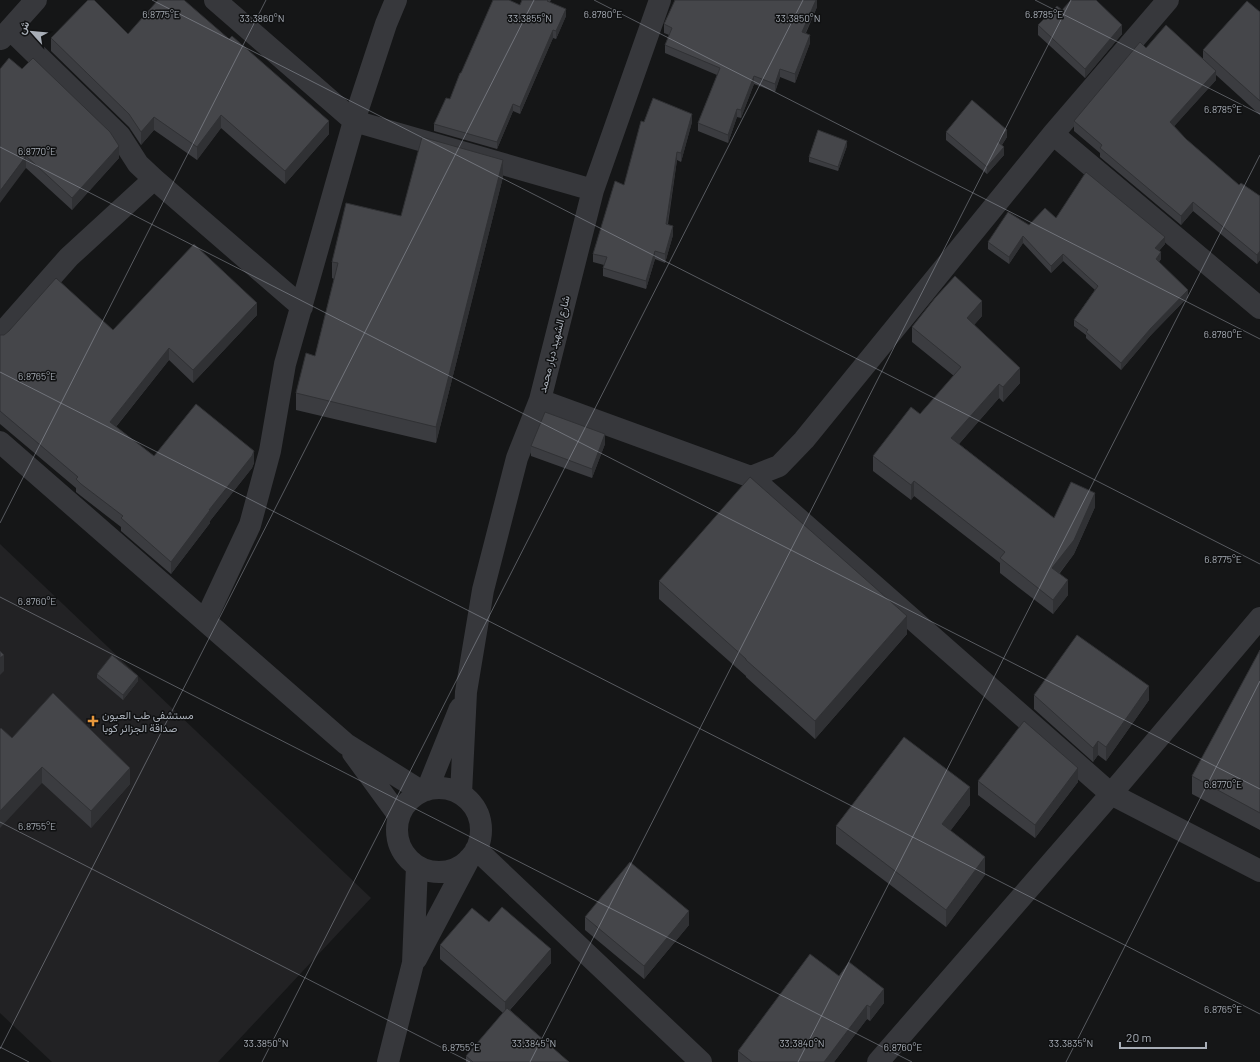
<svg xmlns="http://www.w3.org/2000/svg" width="1260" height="1062" font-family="Barlow,Vazirmatn,sans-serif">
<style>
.built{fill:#222224}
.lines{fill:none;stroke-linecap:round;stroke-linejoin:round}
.minor{stroke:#37383c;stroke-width:22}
.wall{fill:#3b3c40}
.shaded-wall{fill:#303134}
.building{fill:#45464a;stroke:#303134}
.ticks{fill:none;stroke:#a8aeb7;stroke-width:1;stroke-opacity:0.45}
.poi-dot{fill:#e8983c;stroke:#101112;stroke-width:1.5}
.labels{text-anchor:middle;stroke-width:3;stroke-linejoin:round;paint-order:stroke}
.street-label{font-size:11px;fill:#a8aeb7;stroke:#101112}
.poi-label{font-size:11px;fill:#a8aeb7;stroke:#101112;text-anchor:start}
.ticks-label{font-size:10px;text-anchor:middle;fill:#a8aeb7;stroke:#101112;stroke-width:3;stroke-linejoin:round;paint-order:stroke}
</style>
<rect width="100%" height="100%" fill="#151617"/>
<path class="built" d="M 0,544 L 371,898 L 218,1062 L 52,1062 L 0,1013 Z"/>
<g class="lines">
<path class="minor" d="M 215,0 L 354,121 L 593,190
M 1,39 L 36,0
M 1053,134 L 1260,308
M 154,179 L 302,307
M 0,335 L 69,257 L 154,179 L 138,164 L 120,136 L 10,29
M 540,400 L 751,477 L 779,466 L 804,440 L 1053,134 L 1168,0
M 0,442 L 346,744 L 421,791
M 751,477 L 1111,794 L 1260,871
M 205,621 L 250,525 L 270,451 L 285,364 L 354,121 L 386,24 L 396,0
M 353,753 L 399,816
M397 830a42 42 0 1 1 84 0a42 42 0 1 1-84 0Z
M 427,790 L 460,708
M 461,794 L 466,692 L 483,590 L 517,458 L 540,400 L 593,190 L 660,0
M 476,849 L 701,1062
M 416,959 L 469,859
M 388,1062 L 413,963 L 417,866
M 878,1062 L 1111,794 L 1260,618"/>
</g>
<path class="wall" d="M 522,0 L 551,0 L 550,2 L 566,16 L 556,39 L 553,38 L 520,114 L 513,111 L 497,149 L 434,131 L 434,124 L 450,99 L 461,73 L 520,5 Z
M 817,0 L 817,7 L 806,33 L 810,43 L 795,83 L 780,77 L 775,92 L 754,84 L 741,118 L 737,117 L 728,143 L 698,131 L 698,123 L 717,75 L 665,53 L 665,45 L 669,35 L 664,33 L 664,24 Z
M 1062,10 L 1122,34 L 1085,78 L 1038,35 L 1038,25 Z
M 1260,12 L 1260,115 L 1216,75 L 1216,80 L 1174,126 L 1186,139 L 1239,185 L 1260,196 L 1260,260 L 1257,264 L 1193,211 L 1181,225 L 1100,157 L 1100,153 L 1074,131 L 1074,121 L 1146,48 L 1203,58 L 1203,50 Z
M 128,34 L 329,134 L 285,184 L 221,128 L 197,160 L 154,130 L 141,145 L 129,127 L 51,51 L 51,38 Z
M 0,69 L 119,158 L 72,210 L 26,168 Z
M 644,122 L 692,122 L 681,162 L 677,160 L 668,224 L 673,235 L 665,263 L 655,259 L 646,289 L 603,276 L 603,268 L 604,265 L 593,262 L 593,254 L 624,185 Z
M 946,132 L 1007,137 L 1002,145 L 1004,155 L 987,174 L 946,140 Z
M 847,146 L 838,171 L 809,162 L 809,157 Z
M 503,177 L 436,443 L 296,410 L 296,393 L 315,356 L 334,279 L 332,278 L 332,262 L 401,216 Z
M 1056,218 L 1165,244 L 1159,251 L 1161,259 L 1159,262 L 1188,297 L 1151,335 L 1121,370 L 1086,338 L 1086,335 L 1074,326 L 1074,320 L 1095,290 L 1063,261 L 1051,273 L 1023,243 L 1009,264 L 988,249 L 988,242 L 1029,225 Z
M 257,315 L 193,383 L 169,360 L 116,427 L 154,456 L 254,463 L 252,468 L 210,521 L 210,523 L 171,574 L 121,531 L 121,527 L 81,496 L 76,492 L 76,488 L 0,424 L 0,335 L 113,330 Z
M 982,316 L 974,325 L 1020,383 L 1003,402 L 999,398 L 959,444 L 1054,518 L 1095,507 L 1074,554 L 1060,573 L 1068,595 L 1053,614 L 1000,573 L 1000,563 L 914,496 L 911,500 L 873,471 L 873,456 L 920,414 L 954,376 L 912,342 L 912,327 Z
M 605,444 L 592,478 L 531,456 L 531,446 Z
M 659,581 L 907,634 L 815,739 L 746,677 L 746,676 L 659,599 Z
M 1260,650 L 1260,830 L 1192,794 L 1192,776 Z
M 97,674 L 138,681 L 123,700 L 97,678 Z
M 1034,695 L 1149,700 L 1106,761 L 1098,755 L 1093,762 L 1034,709 Z
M 12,738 L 130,784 L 91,828 L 42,783 Z
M 978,781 L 1078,782 L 1035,838 L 978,795 Z
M 970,805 L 950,831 L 985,875 L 946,927 L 836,844 L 836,826 Z
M 585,917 L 689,925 L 644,979 L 585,930 Z
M 489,922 L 551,963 L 510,1010 L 569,1062 L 466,1062 L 466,1056 L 503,1013 L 440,959 L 440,945 Z
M 839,976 L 884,1003 L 870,1021 L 867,1019 L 834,1062 L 738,1062 L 738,1051 Z"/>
<path class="shaded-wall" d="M 816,0 L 817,0 L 817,7 L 802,40 L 802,32 Z
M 566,9 L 566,16 L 556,39 L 556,31 Z
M 1122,25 L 1122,34 L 1085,78 L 1085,69 Z
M 553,30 L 553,38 L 520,114 L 520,107 Z
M 810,35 L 810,43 L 795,83 L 795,74 Z
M 780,69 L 780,77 L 775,92 L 775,84 Z
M 1216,71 L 1216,80 L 1170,131 L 1170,122 Z
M 754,76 L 754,84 L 741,118 L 741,110 Z
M 513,104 L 513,111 L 497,149 L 497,142 Z
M 737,109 L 737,117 L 728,143 L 728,135 Z
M 692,114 L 692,122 L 681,162 L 681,153 Z
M 221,115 L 221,128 L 197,160 L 197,147 Z
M 154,117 L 154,130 L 141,145 L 141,132 Z
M 329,121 L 329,134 L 285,184 L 285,171 Z
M 1007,130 L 1007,137 L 998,150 L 998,142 Z
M 847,141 L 847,146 L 838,171 L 838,167 Z
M 119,146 L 119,158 L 72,210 L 72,198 Z
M 1004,147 L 1004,155 L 987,174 L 987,167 Z
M 677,152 L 677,160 L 666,232 L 666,224 Z
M 26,156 L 26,168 L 0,203 L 0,191 Z
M 503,160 L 503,177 L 436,443 L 436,427 Z
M 1193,202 L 1193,211 L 1181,225 L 1181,216 Z
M 673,226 L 673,235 L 665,263 L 665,254 Z
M 1023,236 L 1023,243 L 1009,264 L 1009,257 Z
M 1165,237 L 1165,244 L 1155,255 L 1155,248 Z
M 655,251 L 655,259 L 646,289 L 646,281 Z
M 1260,251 L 1260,260 L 1257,264 L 1257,255 Z
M 1161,252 L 1161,259 L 1156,266 L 1156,259 Z
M 1063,254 L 1063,261 L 1051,273 L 1051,266 Z
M 1188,290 L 1188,297 L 1151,335 L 1121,370 L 1121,363 L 1151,328 Z
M 982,301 L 982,316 L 967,333 L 967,318 Z
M 257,303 L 257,315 L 193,383 L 193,370 Z
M 169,348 L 169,360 L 110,434 L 110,422 Z
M 1020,368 L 1020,383 L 1003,402 L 1003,387 Z
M 999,384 L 999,398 L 951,453 L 951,438 Z
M 605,434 L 605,444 L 592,478 L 592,469 Z
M 254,451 L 254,463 L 252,468 L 210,521 L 210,523 L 171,574 L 171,562 L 209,510 Z
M 914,481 L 914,496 L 911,500 L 911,485 Z
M 1095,493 L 1095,507 L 1074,554 L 1052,582 L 1052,568 Z
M 1068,580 L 1068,595 L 1053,614 L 1053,600 Z
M 907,616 L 907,634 L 815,739 L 815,721 Z
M 4,655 L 4,671 L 0,675 L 0,658 Z
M 138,676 L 138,681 L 123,700 L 123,695 Z
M 1149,686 L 1149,700 L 1106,761 L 1106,747 Z
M 1098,741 L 1098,755 L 1093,762 L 1093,748 Z
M 42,767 L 42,783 L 0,828 L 0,811 Z
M 130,768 L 130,784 L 91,828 L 91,811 Z
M 1078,768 L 1078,782 L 1035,838 L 1035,825 Z
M 970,787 L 970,805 L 942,842 L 942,824 Z
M 985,857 L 985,875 L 946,927 L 946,910 Z
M 689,911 L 689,925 L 644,979 L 644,966 Z
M 551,949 L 551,963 L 505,1015 L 505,1002 Z
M 884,989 L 884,1003 L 870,1021 L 870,1007 Z
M 867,1005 L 867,1019 L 834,1062 L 824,1062 Z"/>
<path class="building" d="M 88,0 L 94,0 L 128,34 L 158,0 L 184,0 L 229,39 L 232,36 L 329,121 L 285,171 L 221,115 L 197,147 L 154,117 L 141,132 L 129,114 L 51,38 Z
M 493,0 L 509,0 L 520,5 L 522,0 L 548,0 L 547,1 L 566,9 L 556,31 L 553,30 L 520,107 L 513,104 L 497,142 L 434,124 L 446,98 L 450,99 L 460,73 L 461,73 Z
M 675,0 L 816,0 L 802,32 L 810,35 L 795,74 L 780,69 L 775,84 L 754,76 L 741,110 L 737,109 L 728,135 L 698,123 L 720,68 L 665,45 L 672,28 L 664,24 Z
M 1071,0 L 1096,0 L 1122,25 L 1085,69 L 1038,25 L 1057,6 L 1062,10 Z
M 1247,1 L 1260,12 L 1260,101 L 1203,50 Z
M 1166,25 L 1216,71 L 1170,122 L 1186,139 L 1239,185 L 1241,183 L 1260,196 L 1260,251 L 1257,255 L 1193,202 L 1181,216 L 1100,148 L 1102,145 L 1074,121 L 1140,42 L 1146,48 Z
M 9,58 L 22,69 L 33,58 L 110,132 L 119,146 L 72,198 L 26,156 L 0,191 L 0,69 Z
M 653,98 L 692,114 L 681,153 L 677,152 L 666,224 L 673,226 L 665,254 L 655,251 L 646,281 L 603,268 L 607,257 L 593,254 L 615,181 L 624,185 L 641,121 L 644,122 Z
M 972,100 L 1007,130 L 998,142 L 1004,147 L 987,167 L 946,132 Z
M 818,130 L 847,141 L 838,167 L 809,157 Z
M 422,137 L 503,160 L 436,427 L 296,393 L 306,353 L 315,356 L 338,263 L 332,262 L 346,203 L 401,216 Z
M 1086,172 L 1165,237 L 1155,248 L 1161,252 L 1156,259 L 1188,290 L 1151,328 L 1121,363 L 1086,332 L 1088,330 L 1074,320 L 1098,286 L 1063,254 L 1051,266 L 1023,236 L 1009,257 L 988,242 L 1008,212 L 1029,225 L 1045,208 L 1056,218 Z
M 194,244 L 257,303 L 193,370 L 169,348 L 110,422 L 154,456 L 196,404 L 254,451 L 252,456 L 209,510 L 210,510 L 171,562 L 121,518 L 123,516 L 81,484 L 76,479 L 78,477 L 0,411 L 0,335 L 4,335 L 9,331 L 56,278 L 113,330 Z
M 955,276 L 982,301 L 967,318 L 1020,368 L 1003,387 L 999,384 L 951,438 L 1054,518 L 1071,482 L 1095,493 L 1074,540 L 1052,568 L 1068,580 L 1053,600 L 1000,558 L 1005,552 L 914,481 L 911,485 L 873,456 L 911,407 L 920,414 L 961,367 L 912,327 L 935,298 Z
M 545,412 L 605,434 L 592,469 L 531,446 Z
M 750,477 L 907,616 L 815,721 L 746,660 L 746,659 L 659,581 Z
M 1077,635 L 1149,686 L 1106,747 L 1098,741 L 1093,748 L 1034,695 Z
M 1260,650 L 1260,813 L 1192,776 Z
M 0,651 L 4,655 L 0,658 Z
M 112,655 L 138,676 L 123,695 L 97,674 Z
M 53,693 L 130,768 L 91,811 L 42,767 L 0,811 L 0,729 L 1,728 L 12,738 Z
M 1024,721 L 1078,768 L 1035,825 L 978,781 Z
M 904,737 L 970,787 L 942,824 L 985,857 L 946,910 L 836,826 Z
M 630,862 L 689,911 L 644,966 L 585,917 Z
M 502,907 L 551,949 L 505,1002 L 440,945 L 472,908 L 489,922 Z
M 810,954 L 839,976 L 849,962 L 884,989 L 870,1007 L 867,1005 L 824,1062 L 752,1062 L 738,1051 Z
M 507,1008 L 569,1062 L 473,1062 L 466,1056 Z"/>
<path class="ticks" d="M 152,0 L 1260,564M 594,0 L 1260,339M 1035,0 L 1260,114M 0,147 L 1260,789M 0,372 L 1260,1014M 0,523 L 266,0M 0,597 L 912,1062M 0,822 L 470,1062M 0,1047 L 29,1062M 0,1049 L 534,0M 262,1062 L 803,0M 530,1062 L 1071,0M 798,1062 L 1260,155M 1066,1062 L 1260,681"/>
<path class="poi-dot" d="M91 715h4v4h4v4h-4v4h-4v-4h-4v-4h4z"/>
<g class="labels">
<g class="street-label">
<text transform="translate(554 344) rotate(-76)" y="4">شارع الشهيد دبار محمد</text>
</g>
<g class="poi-label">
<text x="102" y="719">مستشفى طب العيون<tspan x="102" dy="13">صداقة الجزائر كوبا</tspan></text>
</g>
</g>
<g class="ticks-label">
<text x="603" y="18">6.8780°E</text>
<text x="1044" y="18">6.8785°E</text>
<text x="161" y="18">6.8775°E</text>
<text x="262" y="22">33.3860°N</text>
<text x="530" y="22">33.3855°N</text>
<text x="798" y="22">33.3850°N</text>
<text x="1223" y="113">6.8785°E</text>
<text x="37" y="155">6.8770°E</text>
<text x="1223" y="338">6.8780°E</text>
<text x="37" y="380">6.8765°E</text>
<text x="1223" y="563">6.8775°E</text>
<text x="37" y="605">6.8760°E</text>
<text x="1223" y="788">6.8770°E</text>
<text x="37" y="830">6.8755°E</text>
<text x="1223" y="1013">6.8765°E</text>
<text x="266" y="1047">33.3850°N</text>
<text x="534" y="1047">33.3845°N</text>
<text x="802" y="1047">33.3840°N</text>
<text x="1071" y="1047">33.3835°N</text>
<text x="461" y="1051">6.8755°E</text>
<text x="903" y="1051">6.8760°E</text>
</g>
<g transform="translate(32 32) rotate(297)" stroke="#101112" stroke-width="3" paint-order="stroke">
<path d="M0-3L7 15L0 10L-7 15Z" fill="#a8aeb7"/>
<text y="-6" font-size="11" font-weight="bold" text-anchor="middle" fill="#a8aeb7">ش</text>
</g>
<path d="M1120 1042v6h86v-6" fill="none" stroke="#a8aeb7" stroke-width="2"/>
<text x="1126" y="1042" font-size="12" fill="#a8aeb7" stroke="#101112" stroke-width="3" paint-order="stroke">20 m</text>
</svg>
